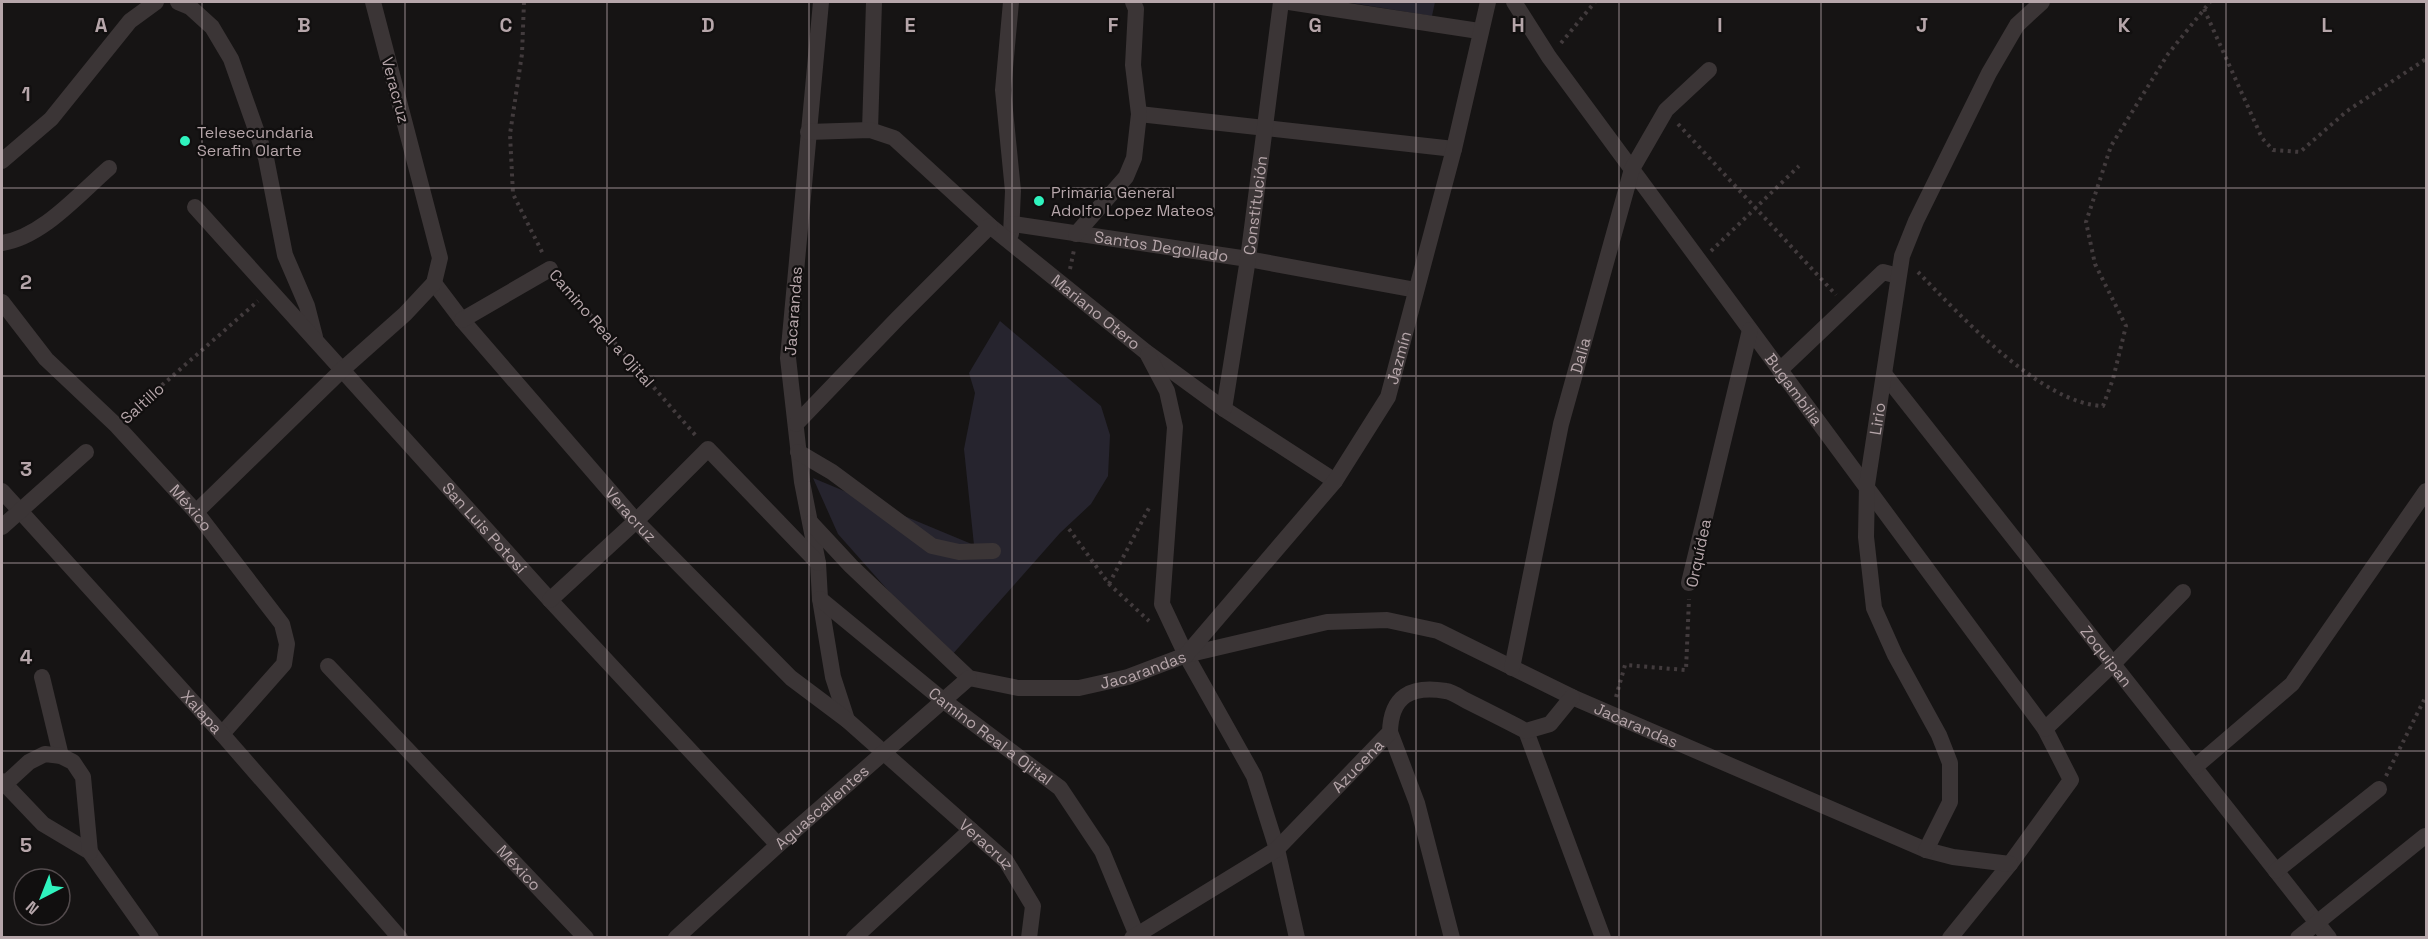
<svg xmlns="http://www.w3.org/2000/svg" width="2428" height="939" font-family="'Space Grotesk',sans-serif">
<style>
.green{fill:#26242e}
.lines{fill:none;stroke-linecap:round;stroke-linejoin:round}
.path{stroke:#423b3d;stroke-width:4;stroke-dasharray:3 4.5;stroke-linecap:butt}
.street{stroke:#3b3536;stroke-width:16}
.grid{fill:none;stroke:#b6a6aa;stroke-width:1.5;stroke-opacity:0.55}
.poi-dot{fill:#2ff3be;stroke:#110f0f;stroke-width:2}
.labels{text-anchor:middle;stroke-width:4.5;stroke-linejoin:round;paint-order:stroke}
.street-label{font-size:16px;fill:#b6a6aa;stroke:#110f0f}
.poi-label{font-size:16px;fill:#b6a6aa;stroke:#110f0f;text-anchor:start}
.grid-label{font-size:20px;text-anchor:middle;font-weight:bold;fill:#b6a6aa;stroke:#110f0f;stroke-width:4.5;stroke-linejoin:round;paint-order:stroke}
</style>
<rect width="100%" height="100%" fill="#161414"/>
<path class="green" d="M 1345,2 L 1435,2 L 1432,16 Z
M 1000,321 L 1101,406 L 1110,435 L 1108,476 L 1091,504 L 1060,533 L 951,656 L 893,596 L 838,534 L 813,478 L 974,545 L 964,449 L 975,393 L 969,373 Z"/>
<g class="lines">
<path class="path" d="M 524,2 L 522,54 L 510,134 L 513,194 L 543,254
M 2204,9 L 2262,138 L 2273,150 L 2300,152 L 2347,111 L 2426,59
M 1561,43 L 1595,2
M 1678,124 L 1836,295
M 1711,251 L 1799,166
M 1070,269 L 1074,250
M 1918,272 C 1959,314 2041,404 2103,406 L 2113,379 L 2126,326 L 2095,264 L 2086,222 L 2111,146 L 2168,54 L 2210,2
M 560,280 L 697,437
M 128,415 L 258,301
M 1069,529 L 1109,584 L 1149,621
M 1109,584 L 1150,506
M 1616,697 L 1625,665 L 1686,670 L 1689,599
M 2386,776 L 2426,696"/>
<g class="street">
<path d="M 178,2 L 190,7 L 212,27 L 231,59 L 266,158 L 285,255 L 307,306 L 315,337"/>
<path d="M 821,2 L 788,358 L 802,482 L 818,563 L 820,599 L 833,677 L 847,720"/>
<path d="M 1011,2 L 1003,90 L 1013,191 L 1011,234"/>
<path d="M 1289,2 L 1479,31"/>
<path id="s1" d="M 1514,2 L 1549,57 L 2045,729 L 2071,780 L 2010,864 L 1950,938"/>
<path d="M 1139,114 L 1454,149"/>
<path d="M 870,130 L 874,2"/>
<path id="s2" d="M 808,132 L 870,130 L 894,138 L 990,226 L 1146,352 L 1224,409 L 1335,481"/>
<path d="M 2,161 L 51,119 L 130,21 L 156,2"/>
<path id="s3" d="M 195,207 L 550,600 L 778,845"/>
<path id="s4" d="M 1013,224 L 1248,259 L 1416,290"/>
<path d="M 1076,234 L 1126,177 L 1134,158 L 1139,114 L 1133,65 L 1136,9 L 1133,2"/>
<path d="M 2,243 C 42,237 78,195 109,168"/>
<path id="s5" d="M 434,283 L 462,320 L 636,521 L 791,678 L 847,720 L 1006,861 L 1033,906 L 1029,938"/>
<path id="s6" d="M 2,302 L 46,359 L 117,426 L 196,512 L 282,624 L 287,644 L 284,664 L 222,734"/>
<path d="M 462,320 L 550,269"/>
<path d="M 1148,355 L 1167,391 L 1175,427 L 1162,604 L 1186,655 L 1254,776 L 1277,849 L 1297,938"/>
<path d="M 1780,370 L 1883,272 L 1898,276"/>
<path id="s7" d="M 1885,375 L 2329,938"/>
<path id="s8" d="M 1224,409 L 1248,259 L 1281,2"/>
<path d="M 796,424 L 897,319 L 990,226"/>
<path d="M 798,452 L 832,472 L 932,546 L 959,552 L 993,551"/>
<path id="s9" d="M 2,491 L 222,734 L 400,938"/>
<path d="M 196,512 L 342,370 L 405,314 L 434,283 L 440,258 L 373,2"/>
<path id="s10" d="M 811,523 L 851,566 L 969,678 L 1018,688 L 1079,688 L 1128,677 L 1186,655 L 1327,622 L 1387,620 L 1438,631 L 1572,697 L 1926,850 L 1953,857 L 2010,864"/>
<path d="M 2,527 L 86,452"/>
<path d="M 1689,583 L 1750,330"/>
<path id="s11" d="M 820,599 L 944,701 L 1060,788 L 1102,851 L 1138,938"/>
<path d="M 550,600 L 636,521 L 708,449 L 818,563"/>
<path id="s12" d="M 1186,655 L 1335,481 L 1388,397 L 1454,149 L 1488,2"/>
<path id="s13" d="M 328,666 L 586,938"/>
<path id="s14" d="M 1512,668 L 1561,424 L 1632,169 L 1666,110 L 1709,70"/>
<path d="M 42,677 L 61,756"/>
<path d="M 2045,729 L 2113,664 L 2183,592"/>
<path d="M 1526,731 L 1603,938"/>
<path d="M 1390,732 L 1417,803 L 1452,938"/>
<path d="M 2195,767 L 2292,684 L 2426,491"/>
<path d="M 2,781 L 43,824 L 90,852 L 151,938"/>
<path d="M 5,784 L 29,762 L 45,754 L 61,756 L 73,762 L 83,777 L 90,852"/>
<path id="s15" d="M 1926,850 L 1950,802 L 1950,763 L 1939,735 L 1895,655 L 1874,608 L 1866,537 L 1867,485 L 1902,256 L 1916,221 L 1989,73 L 2017,25 L 2042,2"/>
<path d="M 2276,871 L 2379,789"/>
<path id="s16" d="M 676,938 L 778,845 L 969,678"/>
<path d="M 854,938 L 971,830"/>
<path id="s17" d="M 1132,938 L 1277,849 L 1390,732 C 1391,696 1411,685 1446,691 C 1453,692 1461,698 1467,701 C 1487,711 1507,721 1526,731 L 1550,724 L 1572,697"/>
<path d="M 2298,938 L 2425,836"/>
</g>
</g>
<path class="grid" d="M 202,2 L 202,938M 405,2 L 405,938M 607,2 L 607,938M 809,2 L 809,938M 1012,2 L 1012,938M 1214,2 L 1214,938M 1416,2 L 1416,938M 1619,2 L 1619,938M 1821,2 L 1821,938M 2023,2 L 2023,938M 2226,2 L 2226,938M 2,188 L 2426,188M 2,376 L 2426,376M 2,563 L 2426,563M 2,751 L 2426,751"/>
<g class="poi-dot">
<circle cx="185" cy="141" r="6"/>
<circle cx="1039" cy="201" r="6"/>
</g>
<g class="labels">
<g class="street-label">
<text transform="translate(396 90) rotate(75)" y="6">Veracruz</text>
<text dy="6" stroke="none"><textPath href="#s8" startOffset="206">Constitución</textPath></text>
<text dy="6" stroke="none"><textPath href="#s4" startOffset="150">Santos Degollado</textPath></text>
<text transform="translate(793 311) rotate(-86)" y="6">Jacarandas</text>
<text dy="6" stroke="none"><textPath href="#s2" startOffset="354">Mariano Otero</textPath></text>
<text transform="translate(602 328) rotate(49)" y="6">Camino Real a Ojital</text>
<text dy="6" stroke="none"><textPath href="#s14" startOffset="320">Dalia</textPath></text>
<text dy="6" stroke="none"><textPath href="#s12" startOffset="369">Jazmín</textPath></text>
<text dy="6" stroke="none"><textPath href="#s1" startOffset="478">Bugambilia</textPath></text>
<text transform="translate(142 403) rotate(-42)" y="6">Saltillo</text>
<text dy="6" stroke="none"><textPath href="#s15" startOffset="456">Lirio</textPath></text>
<text dy="6" stroke="none"><textPath href="#s6" startOffset="280">México</textPath></text>
<text dy="6" stroke="none"><textPath href="#s5" startOffset="304">Veracruz</textPath></text>
<text dy="6" stroke="none"><textPath href="#s3" startOffset="432">San Luis Potosí</textPath></text>
<text transform="translate(1698 553) rotate(-78)" y="6">Orquídea</text>
<text dy="6" stroke="none"><textPath href="#s7" startOffset="358">Zoquipan</textPath></text>
<text dy="6" stroke="none"><textPath href="#s10" startOffset="399">Jacarandas</textPath></text>
<text dy="6" stroke="none"><textPath href="#s9" startOffset="298">Xalapa</textPath></text>
<text dy="6" stroke="none"><textPath href="#s10" startOffset="921">Jacarandas</textPath></text>
<text dy="6" stroke="none"><textPath href="#s11" startOffset="219">Camino Real a Ojital</textPath></text>
<text dy="6" stroke="none"><textPath href="#s17" startOffset="286">Azucena</textPath></text>
<text dy="6" stroke="none"><textPath href="#s16" startOffset="196">Aguascalientes</textPath></text>
<text dy="6" stroke="none"><textPath href="#s5" startOffset="790">Veracruz</textPath></text>
<text dy="6" stroke="none"><textPath href="#s13" startOffset="278">México</textPath></text>
</g>
<g class="poi-label">
<text x="197" y="138">Telesecundaria<tspan x="197" dy="18">Serafin Olarte</tspan></text>
<text x="1051" y="198">Primaria General<tspan x="1051" dy="18">Adolfo Lopez Mateos</tspan></text>
</g>
</g>
<g class="grid-label">
<text x="101" y="32">A</text>
<text x="304" y="32">B</text>
<text x="506" y="32">C</text>
<text x="708" y="32">D</text>
<text x="910" y="32">E</text>
<text x="1113" y="32">F</text>
<text x="1315" y="32">G</text>
<text x="1518" y="32">H</text>
<text x="1720" y="32">I</text>
<text x="1922" y="32">J</text>
<text x="2124" y="32">K</text>
<text x="2327" y="32">L</text>
<text x="26" y="101">1</text>
<text x="26" y="289">2</text>
<text x="26" y="476">3</text>
<text x="26" y="664">4</text>
<text x="26" y="852">5</text>
</g>
<rect width="2428" height="939" fill="none" stroke="#b6a6aa" stroke-width="6"/>
<g transform="translate(42 897) rotate(222)"><circle r="28" fill="#110f0f" stroke="#534b4d" stroke-width="1.5"/>
<path d="M0-4.5L10 22L0 15L-10 22Z" fill="#2ff3be"/>
<text y="-9" font-size="16" font-weight="bold" text-anchor="middle" fill="#b6a6aa">N</text>
</g>
</svg>
